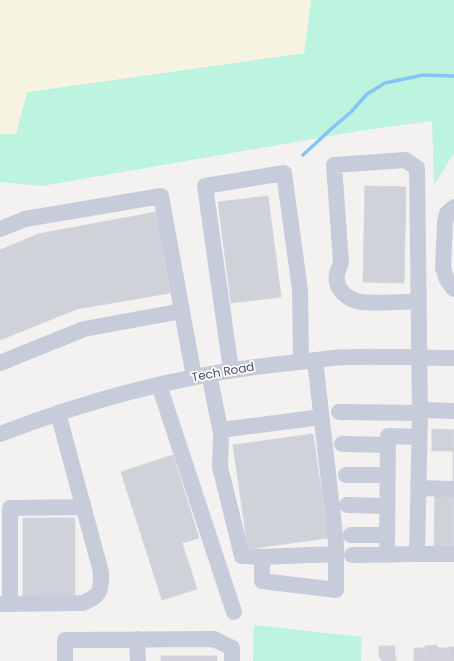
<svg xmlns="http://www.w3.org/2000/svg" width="454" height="661" font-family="Poppins,sans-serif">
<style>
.green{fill:#bcf4df}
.sand{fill:#f6f4e1}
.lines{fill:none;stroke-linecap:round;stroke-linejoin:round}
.stream{stroke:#85c4f6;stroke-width:3.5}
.building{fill:#d0d2d9;stroke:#d5d5dd}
.minor{stroke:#c7ccda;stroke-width:16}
.labels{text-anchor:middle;stroke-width:3.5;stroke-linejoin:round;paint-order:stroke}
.street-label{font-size:12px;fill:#474e61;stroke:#fff}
</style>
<rect width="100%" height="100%" fill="#f4f2f1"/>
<path class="green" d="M 311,0 L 454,0 L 454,153 L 434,185 L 432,121 L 359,131 L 42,186 L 0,182 L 0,134 L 16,134 L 27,92 L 304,53 Z
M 254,625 L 362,637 L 361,661 L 253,661 Z"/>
<path class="sand" d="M 0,0 L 311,0 L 304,53 L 27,92 L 16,134 L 0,134 Z"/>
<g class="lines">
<path class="stream" d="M 303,155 L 330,130 L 351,112 L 367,94 L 385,83 L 423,75 L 454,76"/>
</g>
<path class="building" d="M 365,186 L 406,187 L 404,283 L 363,282 Z
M 268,196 L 281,297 L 231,303 L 218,202 Z
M 156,212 L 170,293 L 77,309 L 0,340 L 0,250 L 38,234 Z
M 432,429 L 454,430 L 454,483 L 453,483 L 453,451 L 432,451 Z
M 313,434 L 328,538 L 248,549 L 233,445 Z
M 173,455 L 199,538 L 182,543 L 197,589 L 162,600 L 121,472 Z
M 435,493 L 454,493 L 454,548 L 434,547 Z
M 23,518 L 75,518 L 75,599 L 23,599 Z
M 437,645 L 437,661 L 425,661 L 425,646 Z
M 379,646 L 395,646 L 395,657 L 379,657 Z
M 448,647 L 454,647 L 454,661 L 448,661 Z
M 414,648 L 425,648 L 425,661 L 414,661 Z
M 437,648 L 448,648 L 448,661 L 437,661 Z
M 161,656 L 217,656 L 217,661 L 161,661 Z
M 381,657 L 396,657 L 396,661 L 381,661 Z"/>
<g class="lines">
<path class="minor" d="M 454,207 L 447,213 L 445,223 L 443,268 L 447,280 L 454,289
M 0,229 L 25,219 L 161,196 L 194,377
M 315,360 L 336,543 L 336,590 L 262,581 L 262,557 L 336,554
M 0,363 L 84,329 L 182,311
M 231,370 L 205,186 L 284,173 L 300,290 L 301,361
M 209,374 L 221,433 L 220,467 L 242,556 L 262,557
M 159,385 L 234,612
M 420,410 L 454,411
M 339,412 L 420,413 L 417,168 L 405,160 L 334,165 L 341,262 C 340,266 338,270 337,274 C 334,289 348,300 361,302 C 380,304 400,302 418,301
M 221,430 L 321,417
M 0,434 C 96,397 197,371 300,362 C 317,360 334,357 351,357 C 385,356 420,358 454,358
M 342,444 L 388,445
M 346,475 L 388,475
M 418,488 L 454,489
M 347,505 L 387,506
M 351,535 L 387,535
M 417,554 L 454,554
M 352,555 L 417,554 L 420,413
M 387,555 L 388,436 L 419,437
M 0,604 L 83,603 C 101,595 101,592 101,572 L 58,413
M 10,604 L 10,508 L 83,507
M 137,639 L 138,661
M 65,661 L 65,640 L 214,639 L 232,648 L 232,661"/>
</g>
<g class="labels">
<g class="street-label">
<text transform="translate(223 372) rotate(-10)" y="4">Tech Road</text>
</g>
</g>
</svg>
